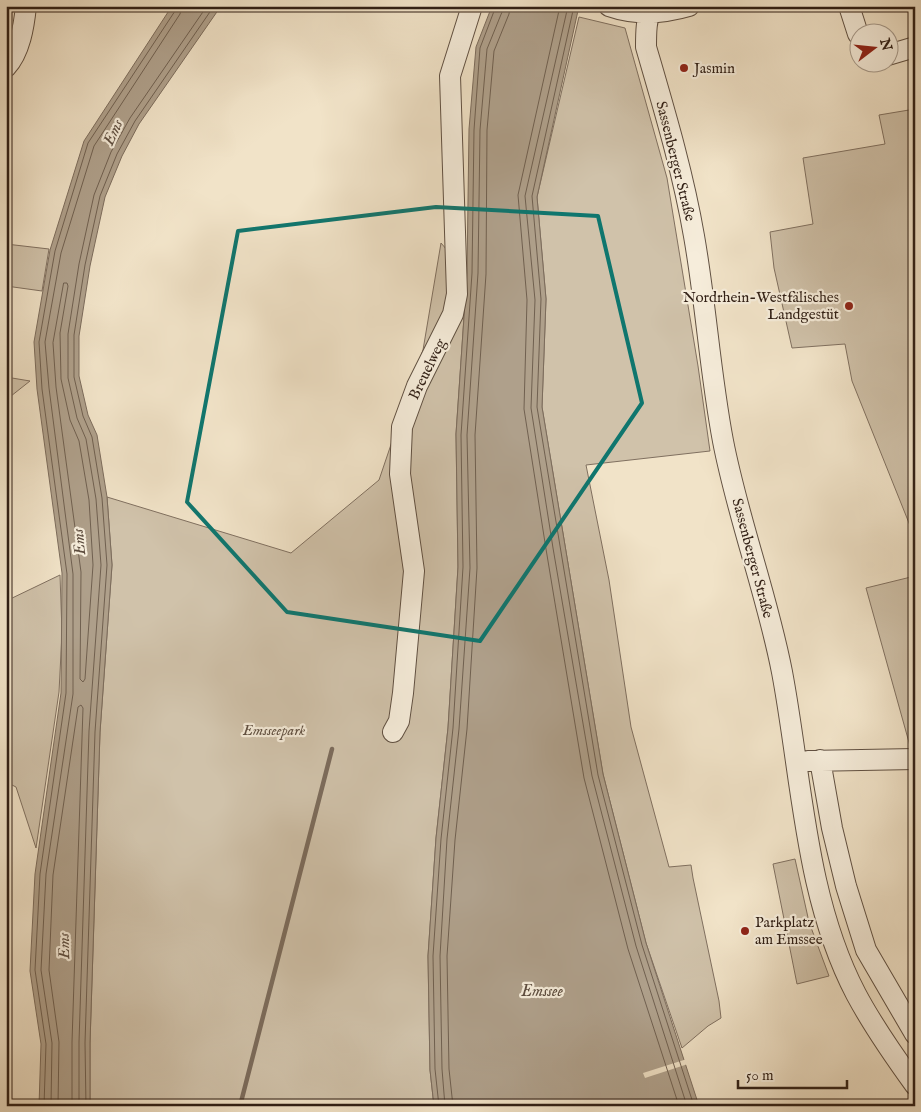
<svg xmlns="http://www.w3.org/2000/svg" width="921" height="1112" font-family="'IM FELL English',serif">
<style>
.green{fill:#d0c2aa;stroke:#807060}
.water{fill:#afa08b;stroke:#7c6c5c}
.pier{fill:#f1e3c8}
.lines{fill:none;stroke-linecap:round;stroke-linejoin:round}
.shore{stroke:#706050;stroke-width:1}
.stream{stroke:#7c6c5c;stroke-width:4.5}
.minor-casing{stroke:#605042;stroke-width:22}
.minor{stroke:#f6eddb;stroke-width:20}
.marked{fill:none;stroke:#0f766e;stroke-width:4;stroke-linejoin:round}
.poi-dot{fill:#8f2418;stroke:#f6eddb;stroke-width:2}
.labels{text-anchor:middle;stroke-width:4.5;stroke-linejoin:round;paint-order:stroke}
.poi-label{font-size:15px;fill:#301f15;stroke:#f6eddb;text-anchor:start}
.street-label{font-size:15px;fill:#301f15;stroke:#f6eddb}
.park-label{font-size:15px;font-style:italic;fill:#605042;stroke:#f6eddb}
.water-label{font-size:16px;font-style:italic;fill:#5c4c3e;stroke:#f6eddb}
</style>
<rect width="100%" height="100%" fill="#f1e3c8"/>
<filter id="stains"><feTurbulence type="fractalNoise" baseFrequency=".004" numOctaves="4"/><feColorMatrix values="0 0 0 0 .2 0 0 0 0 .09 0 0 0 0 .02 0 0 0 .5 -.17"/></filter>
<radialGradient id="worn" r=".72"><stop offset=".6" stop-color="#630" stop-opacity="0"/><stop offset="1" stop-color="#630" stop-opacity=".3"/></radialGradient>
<path class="green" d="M 579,17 L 625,28 L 667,178 L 698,366 L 710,451 L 586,465 L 609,580 L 631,727 L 669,867 L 691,865 L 693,878 L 719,1001 L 721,1018 L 708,1026 L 682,1048 L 646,943 L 603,774 L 542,407 L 546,299 L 537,197 Z
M 915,109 L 915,538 L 852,381 L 845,344 L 792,348 L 774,268 L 770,232 L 813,224 L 803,158 L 885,144 L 879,115 Z
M 441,243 L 467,273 L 456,434 L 458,567 L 448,728 L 436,838 L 428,956 L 430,1070 L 434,1106 L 90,1106 L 90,1043 L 100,732 L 112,565 L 107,497 L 291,553 L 379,480 L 423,350 Z
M 6,244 L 49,249 L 42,291 L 6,286 Z
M 6,377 L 30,381 L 6,400 Z
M 60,575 L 62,633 L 59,692 L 36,848 L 16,787 L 6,782 L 6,601 Z
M 915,576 L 915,746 L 910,746 L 866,588 Z
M 795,859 L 809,922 L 829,976 L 797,984 L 773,864 Z"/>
<path class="water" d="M 172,6 L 221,6 L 139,124 L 122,156 L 105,197 L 90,266 L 79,336 L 79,376 L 88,415 L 97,435 L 107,497 L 112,565 L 100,732 L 90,1043 L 90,1106 L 39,1106 L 41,1044 L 30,971 L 35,874 L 61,693 L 62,573 L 37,389 L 34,342 L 50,250 L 84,141 Z
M 492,6 L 579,6 L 537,197 L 546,299 L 542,407 L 603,774 L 646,943 L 699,1106 L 434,1106 L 430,1070 L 428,956 L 436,838 L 448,728 L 458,567 L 456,434 L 467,273 L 469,129 L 476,47 Z"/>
<path class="pier" d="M 687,1059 L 688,1064 L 645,1078 L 643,1073 Z"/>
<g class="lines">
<path class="shore" d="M 560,6 L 518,195 L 527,300 L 524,409 L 546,549 L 584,778 L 628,949 L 679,1106
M 568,6 L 525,196 L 535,300 L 531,408 L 553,548 L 592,776 L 636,946 L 687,1106
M 574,6 L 532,196 L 541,299 L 537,407 L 598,775 L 642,945 L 694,1106
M 64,283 L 67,283 L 68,286 L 60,333 L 61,379 L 70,420 L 79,441 L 89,500 L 93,565 L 85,679 L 83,682 L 80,679 L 81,572 L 56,387 L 53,343 Z
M 44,1106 L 46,1044 L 35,970 L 40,874 L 66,693 L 67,574 L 42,389 L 39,342 L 55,251 L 88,143 L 175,11 L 176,6
M 51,1106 L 52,1043 L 41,970 L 46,874 L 73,694 L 73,574 L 49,388 L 45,342 L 61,253 L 94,146 L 180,14 L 182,6
M 58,1106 L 59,1042 L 49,970 L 53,875 L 78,707 L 81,705 L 83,708 L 72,1042 L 72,1106
M 79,1106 L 79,1042 L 89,731 L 101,565 L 96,499 L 86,439 L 77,418 L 68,378 L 68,334 L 79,264 L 94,195 L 111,152 L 130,118 L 207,6
M 86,1106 L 85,1043 L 95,732 L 107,565 L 102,498 L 92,437 L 83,416 L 74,377 L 74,335 L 85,265 L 100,196 L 117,154 L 135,121 L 214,6
M 439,1106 L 435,1069 L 433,956 L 441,839 L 453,728 L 463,567 L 461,435 L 472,273 L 474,130 L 480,48 L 496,6
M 445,1106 L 442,1069 L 440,956 L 447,839 L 459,729 L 470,568 L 467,435 L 478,273 L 480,130 L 487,49 L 502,12 L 503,6
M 453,1106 L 449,1069 L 447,956 L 455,840 L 467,729 L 477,568 L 475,435 L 486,274 L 487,130 L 494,51 L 509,14 L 510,6"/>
<path class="stream" d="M 240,1106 L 332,749"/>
<defs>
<path id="minor" d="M 609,6 C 635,15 662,14 689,6
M 652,6 C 646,19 646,33 646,47 C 664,109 683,172 694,236 C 706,304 710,373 723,441 C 738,519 767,594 782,672 C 802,778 805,897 856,994 C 873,1026 894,1056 915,1085
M 849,6 L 858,34
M 888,55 L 915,47
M 6,67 C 20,52 24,26 26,6
M 393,732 L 399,721 L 403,693 L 414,571 L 400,474 L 402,427 L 417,386 L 453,314 L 457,294 L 450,76 L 472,6
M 820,760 L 832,828 L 846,886 L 866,950 L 915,1034
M 808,761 L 915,759"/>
</defs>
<use href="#minor" class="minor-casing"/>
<use href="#minor" class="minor"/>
</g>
<path class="marked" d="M 436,207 L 598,216 L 642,403 L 480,641 L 287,612 L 187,502 L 238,231 Z"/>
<g class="poi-dot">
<circle cx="684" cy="68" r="5"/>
<circle cx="849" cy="306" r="5"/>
<circle cx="745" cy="931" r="5"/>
</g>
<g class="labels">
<g class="poi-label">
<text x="694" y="73">Jasmin</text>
<text x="839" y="302" text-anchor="end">Nordrhein-Westfälisches<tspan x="839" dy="17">Landgestüt</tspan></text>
<text x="755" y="927">Parkplatz<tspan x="755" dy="17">am Emssee</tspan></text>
</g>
<g class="street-label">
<text transform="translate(676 161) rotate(76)" y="5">Sassenberger Straße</text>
<text transform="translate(427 369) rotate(-64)" y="5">Breuelweg</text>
<text transform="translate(753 558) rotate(75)" y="5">Sassenberger Straße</text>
</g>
<g class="park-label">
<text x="274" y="735">Emsseepark</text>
</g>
<g class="water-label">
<text transform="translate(112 132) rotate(-65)" y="6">Ems</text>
<text transform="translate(78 542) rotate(-96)" y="6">Ems</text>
<text transform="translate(63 946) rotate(-91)" y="6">Ems</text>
<text x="542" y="996">Emssee</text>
</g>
</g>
<rect width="921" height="1112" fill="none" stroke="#f1e3c8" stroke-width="25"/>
<rect x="8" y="8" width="906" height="1097" fill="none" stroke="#301f15" stroke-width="2.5"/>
<rect x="12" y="12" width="896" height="1087" fill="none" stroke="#301f15"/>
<g transform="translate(874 48) rotate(74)"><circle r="24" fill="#f6eddb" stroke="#a79b8c"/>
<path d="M0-4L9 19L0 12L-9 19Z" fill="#8f2418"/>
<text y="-8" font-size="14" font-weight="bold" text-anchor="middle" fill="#301f15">N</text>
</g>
<path d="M738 1080v8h109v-8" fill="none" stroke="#301f15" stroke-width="2.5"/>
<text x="746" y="1080" font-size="15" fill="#301f15" stroke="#f6eddb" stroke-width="4" paint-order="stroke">50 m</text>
<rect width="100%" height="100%" filter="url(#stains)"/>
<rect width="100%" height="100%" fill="url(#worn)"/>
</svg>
